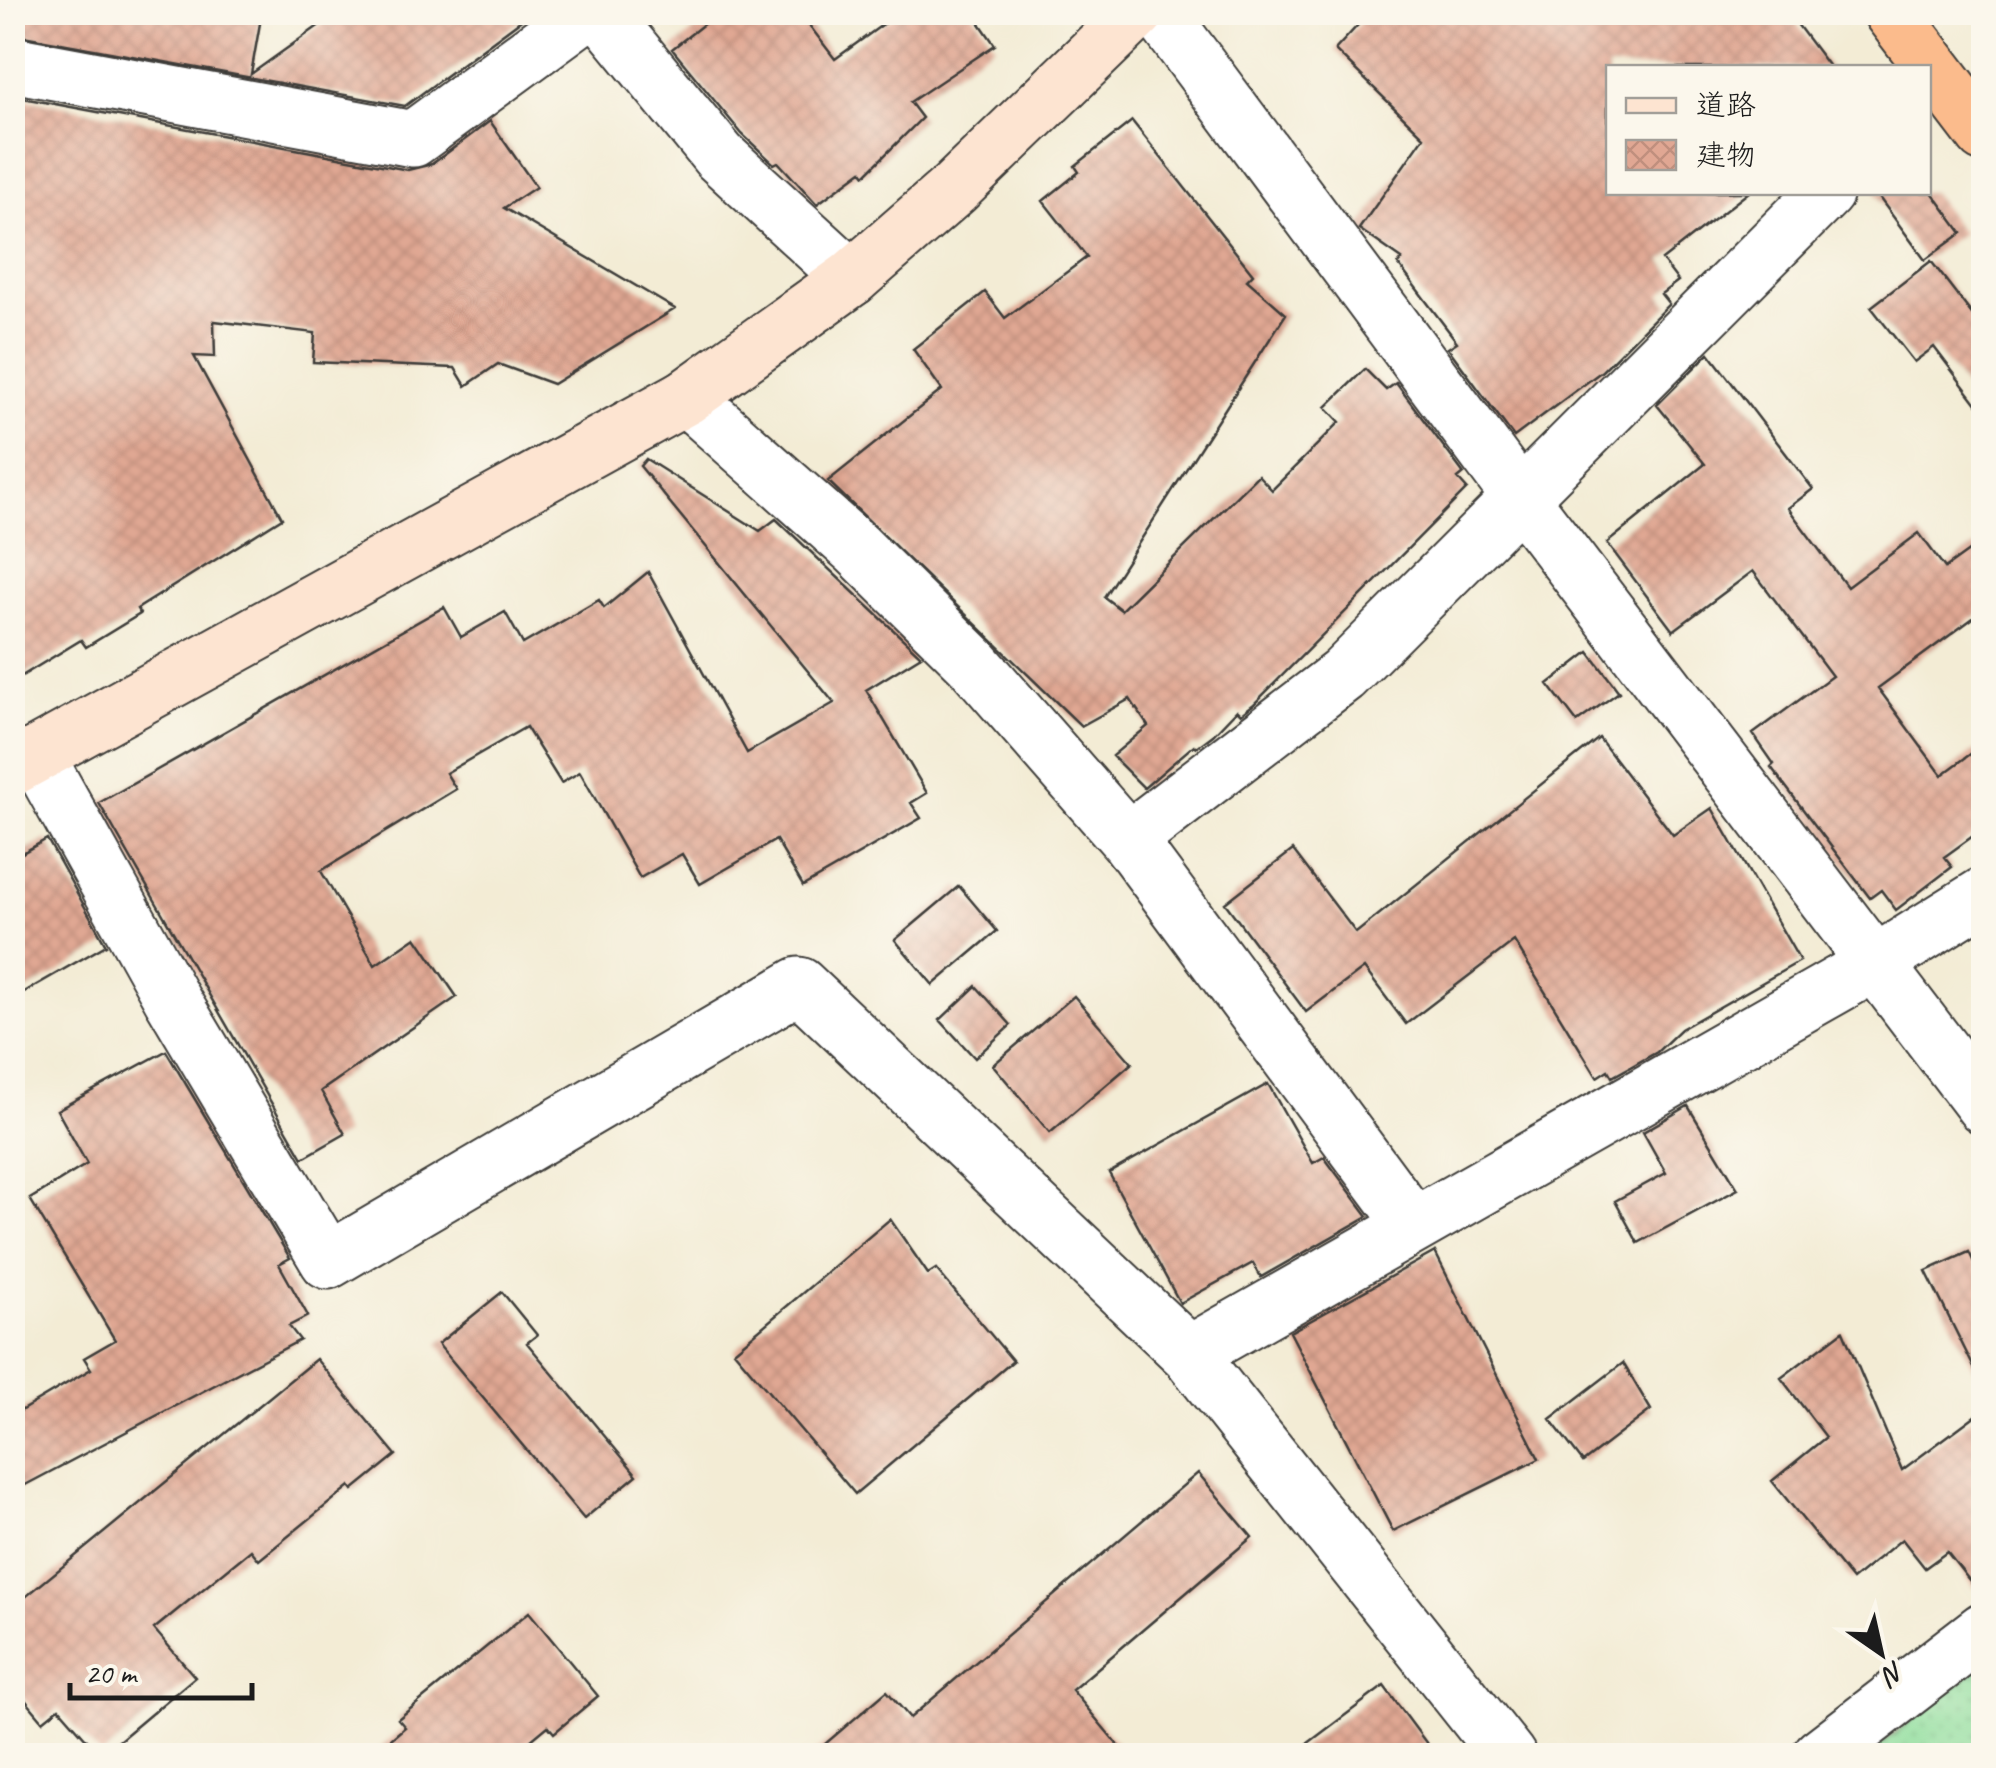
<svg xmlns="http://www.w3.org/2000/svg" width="1996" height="1768" font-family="Caveat,'Klee One',sans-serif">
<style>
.green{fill:url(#green-dots);stroke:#567d5c;stroke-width:2.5}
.building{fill:url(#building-cross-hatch)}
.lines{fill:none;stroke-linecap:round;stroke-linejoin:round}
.street-casing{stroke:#3c3b38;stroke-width:59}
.secondary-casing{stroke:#3c3b38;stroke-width:59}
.highway-casing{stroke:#3c3b38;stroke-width:59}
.street{stroke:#fff;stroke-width:55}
.secondary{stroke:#fde4d1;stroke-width:55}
.highway{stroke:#fbbb8c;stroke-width:55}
</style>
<defs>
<pattern id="green-dots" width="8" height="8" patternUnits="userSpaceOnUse" patternTransform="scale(2.5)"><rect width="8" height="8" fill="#8fde9d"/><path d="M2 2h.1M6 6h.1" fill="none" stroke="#7bbe87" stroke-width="1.8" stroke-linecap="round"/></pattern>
<pattern id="building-cross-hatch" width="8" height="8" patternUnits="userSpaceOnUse" patternTransform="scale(2.5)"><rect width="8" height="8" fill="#e0a793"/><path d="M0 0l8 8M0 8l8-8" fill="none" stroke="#c08f7e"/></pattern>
</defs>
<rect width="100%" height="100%" fill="#fbf7ec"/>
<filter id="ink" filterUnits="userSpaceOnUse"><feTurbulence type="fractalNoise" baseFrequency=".01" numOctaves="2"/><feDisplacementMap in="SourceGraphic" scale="20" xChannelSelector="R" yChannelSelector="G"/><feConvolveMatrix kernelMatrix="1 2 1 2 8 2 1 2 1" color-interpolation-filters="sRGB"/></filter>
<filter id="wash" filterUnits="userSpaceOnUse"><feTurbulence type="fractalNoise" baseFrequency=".0048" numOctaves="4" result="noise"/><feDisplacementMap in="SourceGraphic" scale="40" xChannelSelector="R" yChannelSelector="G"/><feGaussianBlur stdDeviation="2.25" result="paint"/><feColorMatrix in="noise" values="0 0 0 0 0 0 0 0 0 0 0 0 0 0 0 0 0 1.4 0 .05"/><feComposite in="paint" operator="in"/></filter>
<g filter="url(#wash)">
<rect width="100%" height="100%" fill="#f3ecd5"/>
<path class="green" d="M 1983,1664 L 1983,1755 L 1866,1755 Z"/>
<g id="blocks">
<path class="building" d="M 12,12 L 262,12 L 251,74 L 338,12 L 532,12 L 405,106 L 12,34 Z
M 719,12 L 799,12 L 835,59 L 900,12 L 972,12 L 995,45 L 910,102 L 922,118 L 865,175 L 862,171 L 817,204 L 778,162 L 774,164 L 742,134 L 672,49 Z
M 1370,12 L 1788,12 L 1830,68 L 1608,68 L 1608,192 L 1749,192 L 1662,260 L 1678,281 L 1661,294 L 1669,304 L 1602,371 L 1514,437 L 1448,348 L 1457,342 L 1398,264 L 1402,259 L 1359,229 L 1424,137 L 1335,50 Z
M 12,96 L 408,170 L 432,164 L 490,121 L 536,187 L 504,208 L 675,309 L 553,384 L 498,364 L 466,386 L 455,368 L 313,362 L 315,333 L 214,321 L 215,357 L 194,356 L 282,518 L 137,609 L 140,614 L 86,647 L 81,640 L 12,682 Z
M 1132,121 L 1253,274 L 1247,280 L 1286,314 L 1104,597 L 1121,610 L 1258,475 L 1272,490 L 1340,422 L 1326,407 L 1365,369 L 1386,390 L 1396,383 L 1464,474 L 1458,479 L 1467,489 L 1254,704 L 1241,714 L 1237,710 L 1213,735 L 1197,747 L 1194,745 L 1144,788 L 1112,756 L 1148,726 L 1130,699 L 1081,726 L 828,481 L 942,390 L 913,349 L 985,292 L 1005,318 L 1087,257 L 1043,201 L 1079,172 L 1075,166 Z
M 1875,192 L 1932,192 L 1962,233 L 1925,260 Z
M 1931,261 L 1984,330 L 1984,413 L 1934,347 L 1914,362 L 1871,307 Z
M 1709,353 L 1813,489 L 1788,508 L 1847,587 L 1919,533 L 1945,568 L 1984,540 L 1984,610 L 1878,688 L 1942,775 L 1984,744 L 1984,828 L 1944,857 L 1952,867 L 1896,910 L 1881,890 L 1870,898 L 1771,767 L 1774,764 L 1753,734 L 1832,676 L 1753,571 L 1673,631 L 1607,543 L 1705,464 L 1657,405 Z
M 646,459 L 760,531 L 776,519 L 921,656 L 866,690 L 927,793 L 911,803 L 921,818 L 803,886 L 776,840 L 700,884 L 682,854 L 640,878 L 580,772 L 561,783 L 526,727 L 446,773 L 456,789 L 321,871 L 375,965 L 416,937 L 457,997 L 321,1091 L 345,1134 L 303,1158 L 99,803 L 444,607 L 461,637 L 505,612 L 523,644 L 599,600 L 604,608 L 648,572 L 747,753 L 834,703 L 640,466 Z
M 1589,652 L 1619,692 L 1577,722 L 1548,684 Z
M 1599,738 L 1673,835 L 1712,808 L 1800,961 L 1681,1029 L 1657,1052 L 1612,1077 L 1608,1070 L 1597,1077 L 1514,941 L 1406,1024 L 1364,968 L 1306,1012 L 1225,903 L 1293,850 L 1356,933 Z
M 47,839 L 106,945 L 12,999 L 12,859 Z
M 959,886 L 997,931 L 933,985 L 895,940 Z
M 976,986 L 1011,1025 L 975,1058 L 940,1020 Z
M 1074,996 L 1132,1063 L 1050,1133 L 993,1065 Z
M 166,1051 L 290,1258 L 279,1264 L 308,1316 L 289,1326 L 300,1340 L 12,1492 L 12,1416 L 91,1369 L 84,1358 L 115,1340 L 30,1199 L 87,1164 L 57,1110 Z
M 1268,1084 L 1313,1163 L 1324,1157 L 1368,1216 L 1261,1277 L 1253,1263 L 1180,1303 L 1109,1173 Z
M 1688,1106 L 1738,1189 L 1638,1243 L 1615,1201 L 1666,1173 L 1643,1132 Z
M 890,1219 L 928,1274 L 936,1269 L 1013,1361 L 855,1494 L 734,1351 Z
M 1435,1252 L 1539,1459 L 1393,1531 L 1290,1332 Z
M 1969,1252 L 1984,1283 L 1984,1388 L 1926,1271 Z
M 502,1292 L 537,1335 L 527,1343 L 637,1475 L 584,1519 L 438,1344 Z
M 1843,1331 L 1902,1470 L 1984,1409 L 1984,1599 L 1947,1552 L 1925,1568 L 1902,1539 L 1852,1580 L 1772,1481 L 1826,1437 L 1781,1378 Z
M 316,1359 L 396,1455 L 353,1490 L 350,1486 L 259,1560 L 251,1550 L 154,1629 L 195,1677 L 101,1756 L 59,1708 L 43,1721 L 12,1684 L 12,1608 Z
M 1623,1363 L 1651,1410 L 1583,1462 L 1550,1419 Z
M 1198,1473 L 1252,1537 L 1072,1690 L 1127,1756 L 811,1756 L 887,1691 L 910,1718 Z
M 529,1612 L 598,1696 L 554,1733 L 548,1726 L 512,1756 L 371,1756 L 405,1727 L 398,1719 Z
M 1384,1686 L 1436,1756 L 1291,1756 Z"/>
</g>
</g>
<g filter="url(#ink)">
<use href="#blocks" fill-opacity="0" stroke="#3c3b38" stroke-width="2.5"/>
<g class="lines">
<defs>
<path id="street" d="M 601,12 L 719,156 L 852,278
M 1159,12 L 1522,500 L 1984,1106
M 12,64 L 413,139 L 586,12
M 686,397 L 857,549 L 972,662 L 1128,840 L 1414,1226
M 36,755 L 173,1001 L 328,1261 L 799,985 L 1189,1354 L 1508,1756
M 1128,840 L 1343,675 L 1826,192
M 1189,1354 L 1874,964 L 1984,895
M 1820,1756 L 1984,1630"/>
<path id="secondary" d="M 12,768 L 686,397 L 852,278 L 954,189 L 1137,12"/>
<path id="highway" d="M 1891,12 L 1984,134"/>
</defs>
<use href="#street" class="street-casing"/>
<use href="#secondary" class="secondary-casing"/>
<use href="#highway" class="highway-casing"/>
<use href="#street" class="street"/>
<use href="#secondary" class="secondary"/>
<use href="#highway" class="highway"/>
</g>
</g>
<rect width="1996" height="1768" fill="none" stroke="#fbf7ec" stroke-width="50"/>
<rect x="1606" y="65" width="325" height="130" fill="#fbf7ec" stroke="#a29f99" stroke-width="2.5"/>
<rect x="1626" y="98" width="50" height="15" fill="#fde4d1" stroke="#a29f99" stroke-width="2.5"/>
<text x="1696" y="115" font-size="30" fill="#1c1c1c">道路</text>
<rect x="1626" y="140" width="50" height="30" fill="url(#building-cross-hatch)" stroke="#a29f99" stroke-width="2.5"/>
<text x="1696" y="165" font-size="30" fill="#1c1c1c">建物</text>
<g transform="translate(1881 1653) rotate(146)" stroke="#fbf7ec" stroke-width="8" paint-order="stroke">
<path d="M0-8L18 38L0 25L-18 38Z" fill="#1c1c1c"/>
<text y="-15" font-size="28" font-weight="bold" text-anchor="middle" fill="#1c1c1c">N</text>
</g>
<path d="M70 1683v15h182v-15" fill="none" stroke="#1c1c1c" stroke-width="5"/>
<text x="85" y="1683" font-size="30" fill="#1c1c1c" stroke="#fbf7ec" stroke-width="8" paint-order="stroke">20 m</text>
</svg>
